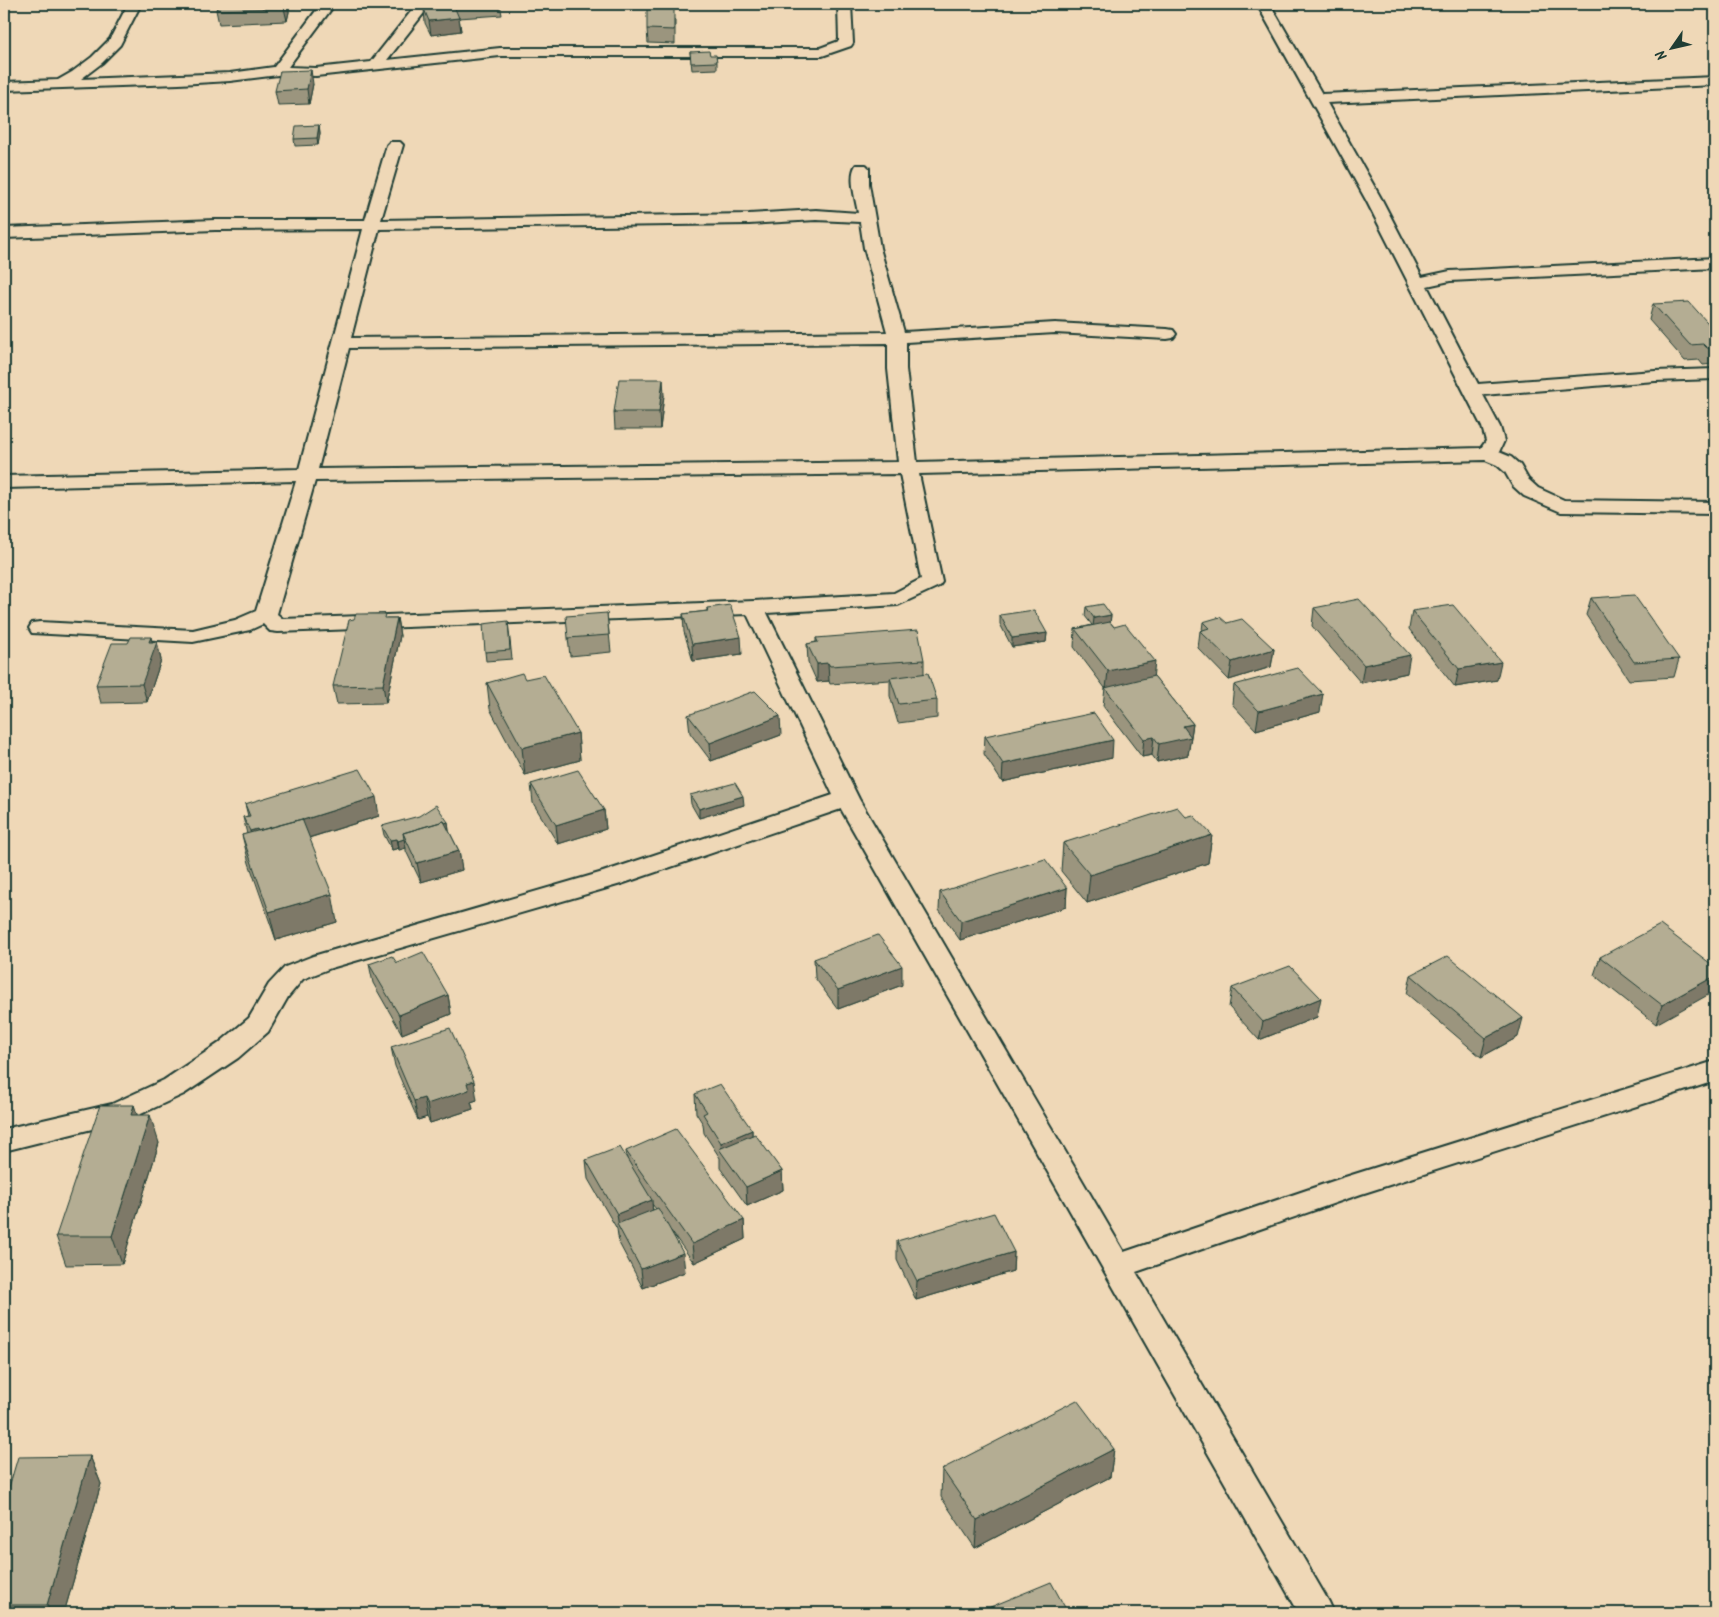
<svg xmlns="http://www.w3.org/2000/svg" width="1719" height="1617" font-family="Kalam,sans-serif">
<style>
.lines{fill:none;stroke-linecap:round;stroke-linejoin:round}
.street-casing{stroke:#1f3d34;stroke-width:4}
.street{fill:#efd8b7;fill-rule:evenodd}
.wall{fill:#9b957e;stroke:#1f3d34;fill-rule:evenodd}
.shaded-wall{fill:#7e7967;stroke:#1f3d34}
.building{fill:#b4ad93;stroke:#1f3d34}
</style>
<rect width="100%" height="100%" fill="#efd8b7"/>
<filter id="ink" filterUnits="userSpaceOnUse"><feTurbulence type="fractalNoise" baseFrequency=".02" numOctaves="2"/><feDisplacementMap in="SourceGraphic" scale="10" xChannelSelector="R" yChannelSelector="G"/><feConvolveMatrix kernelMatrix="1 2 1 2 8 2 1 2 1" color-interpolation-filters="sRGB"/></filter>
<g filter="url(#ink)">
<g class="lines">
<defs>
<path id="street" d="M 128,4 L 141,4 L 120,45 L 102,63 L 81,79 L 230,73 L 274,67 L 321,4 L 335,4 L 288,67 L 316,68 L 371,62 L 417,4 L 431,4 L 387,60 L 500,48 L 820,48 L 839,41 L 838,4 L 851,4 L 853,43 L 851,46 L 822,56 L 500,56 L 316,76 L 278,75 L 230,81 L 179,84 L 4,90 L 4,82 L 58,80 L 72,72 L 92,57 L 110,39 Z
M 1257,4 L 1270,4 L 1322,94 L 1715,77 L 1715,85 L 1327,103 L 1382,200 L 1422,277 L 1450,271 L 1715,258 L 1715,268 L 1450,281 L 1427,286 L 1478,384 L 1655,371 L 1715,369 L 1715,379 L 1655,381 L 1483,395 L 1500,427 L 1504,441 L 1499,452 L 1511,457 L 1520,465 L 1528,479 L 1538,488 L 1564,500 L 1715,502 L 1715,514 L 1561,512 L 1524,496 L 1513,486 L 1505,472 L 1497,465 L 1485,460 L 919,474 L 942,582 L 939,586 L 898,605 L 767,613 L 859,799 L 1124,1252 L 1342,1178 L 1715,1061 L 1715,1081 L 1361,1194 L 1136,1272 L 1329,1602 L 1334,1613 L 1299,1613 L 841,809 L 621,884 L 331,968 L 303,979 L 288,997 L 268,1032 L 238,1058 L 184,1094 L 128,1120 L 4,1151 L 4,1129 L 112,1104 L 164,1080 L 218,1044 L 249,1018 L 269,984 L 285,967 L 313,956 L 603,872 L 833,795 L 747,614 L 278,632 L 270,631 L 263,624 L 250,630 L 193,642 L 32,633 L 29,628 L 32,623 L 40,622 L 193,630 L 235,620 L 256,611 L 296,481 L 4,488 L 4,476 L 299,469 L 363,229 L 215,230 L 4,238 L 4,228 L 215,220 L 365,220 L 387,145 L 390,142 L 400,142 L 403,145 L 381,220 L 749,214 L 816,210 L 858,213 C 856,200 848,176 856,165 L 866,165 L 869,168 L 869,184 L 880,248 L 904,332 L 1055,323 L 1167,329 L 1173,330 L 1176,334 L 1173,338 L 1167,339 L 1055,333 L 906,342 L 906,369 L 917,462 L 1481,448 L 1486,441 L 1482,427 L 1366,200 ZM 816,220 L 860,222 L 864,248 L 887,332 L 351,338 L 379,229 L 749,224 ZM 888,343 L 888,369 L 898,462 L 318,469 L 349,348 ZM 900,474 L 921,579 L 894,593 L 754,601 L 283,619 L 277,614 L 315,481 Z"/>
</defs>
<use href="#street" class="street-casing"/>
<use href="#street" class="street"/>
</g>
<path class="wall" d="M 219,4 L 298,4 L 298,5 L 296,8 L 289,8 L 289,12 L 287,21 L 219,24 L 216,10 Z
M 428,4 L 500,4 L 502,15 L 459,18 L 461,31 L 431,35 L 425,23 L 424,9 L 428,9 Z
M 675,20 L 675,44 L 648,43 L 647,29 Z
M 690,52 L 710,55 L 717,62 L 717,69 L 692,70 Z
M 313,84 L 309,104 L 278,105 L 275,91 Z
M 319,125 L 320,133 L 318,145 L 295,146 L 294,139 Z
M 1653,304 L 1715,331 L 1715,364 L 1703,365 L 1699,360 L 1685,361 L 1649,320 Z
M 664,395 L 660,429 L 615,429 L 614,412 Z
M 1591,598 L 1679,659 L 1674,677 L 1629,680 L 1586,615 Z
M 1086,607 L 1111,615 L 1110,622 L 1193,724 L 1188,755 L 1157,762 L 1152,755 L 1142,757 L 1103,706 L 1105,688 L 1074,647 L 1075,629 L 1092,625 L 1085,616 Z
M 707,608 L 742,654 L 693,661 L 684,632 L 683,614 L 707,611 Z
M 1314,608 L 1407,673 L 1361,683 L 1312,626 Z
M 1412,611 L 1497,680 L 1455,687 L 1409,629 Z
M 607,613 L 611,652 L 570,656 L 568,638 Z
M 1000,615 L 1047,633 L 1046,642 L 1012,647 L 1000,624 Z
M 386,618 L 397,618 L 400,636 L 386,703 L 337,704 L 333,686 Z
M 508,621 L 512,659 L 486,661 L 485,652 Z
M 1203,622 L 1227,623 L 1274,649 L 1271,667 L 1229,680 L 1198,648 L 1200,631 L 1202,630 Z
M 816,638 L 924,660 L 924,674 L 937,700 L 937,718 L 898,723 L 890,696 L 890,680 L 830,684 L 829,681 L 817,682 L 808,662 L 807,644 L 816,642 Z
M 152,642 L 157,642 L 161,660 L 147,702 L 101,703 L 96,685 Z
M 525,679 L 578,733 L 580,760 L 525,775 L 490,709 L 487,683 Z
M 1234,685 L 1320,712 L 1256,730 L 1232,704 Z
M 688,715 L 781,735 L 711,761 L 690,733 Z
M 985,736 L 1112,758 L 1002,782 L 984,754 Z
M 531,784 L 604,810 L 606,829 L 558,844 L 533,803 Z
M 690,795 L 744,805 L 699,818 L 691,804 Z
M 245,804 L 379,816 L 309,838 L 337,922 L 276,940 L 249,863 L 242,835 L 247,834 L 243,817 L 248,816 Z
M 1186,817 L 1212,835 L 1208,863 L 1087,903 L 1061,871 L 1063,843 Z
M 448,822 L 449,831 L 459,851 L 462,870 L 421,882 L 406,851 L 406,848 L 399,850 L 399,848 L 392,850 L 384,835 L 382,826 Z
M 1067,888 L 1066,907 L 960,940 L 939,910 L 940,892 Z
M 1600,957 L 1715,967 L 1656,1024 L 1594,975 Z
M 814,959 L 902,985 L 838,1009 L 815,978 Z
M 369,964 L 448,995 L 451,1014 L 402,1034 L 373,983 Z
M 1411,975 L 1518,1037 L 1481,1057 L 1407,994 Z
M 1232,988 L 1317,1017 L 1259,1040 L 1229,1007 Z
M 391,1047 L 477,1100 L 471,1102 L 473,1109 L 430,1123 L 427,1117 L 418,1120 L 395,1066 Z
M 695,1094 L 752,1130 L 752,1135 L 782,1171 L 783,1190 L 747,1206 L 720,1168 L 720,1158 L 704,1133 L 703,1124 L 696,1113 Z
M 134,1105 L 137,1115 L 159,1143 L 122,1264 L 66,1265 L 56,1236 Z
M 626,1151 L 744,1220 L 745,1239 L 694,1263 L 671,1231 L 685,1272 L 643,1288 L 619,1243 L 617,1229 L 588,1179 L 586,1160 L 627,1159 ZM 652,1204 L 656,1209 L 653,1210 Z
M 897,1241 L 1014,1252 L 1013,1271 L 916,1300 L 897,1260 Z
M 1114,1449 L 1110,1477 L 975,1548 L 941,1497 L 942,1469 Z
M 90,1456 L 101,1484 L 64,1613 L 4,1613 L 4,1504 Z"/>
<path class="shaded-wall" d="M 286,4 L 288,4 L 289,12 L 287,21 L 284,8 Z
M 459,18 L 461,31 L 431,35 L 429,21 Z
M 311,70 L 313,84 L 309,104 L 307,89 Z
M 319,125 L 320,133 L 318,145 L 317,138 Z
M 663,379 L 664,395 L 660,429 L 659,412 Z
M 1111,615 L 1110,624 L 1093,627 L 1094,618 Z
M 397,618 L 400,636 L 386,703 L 383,685 Z
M 1047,633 L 1046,642 L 1012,647 L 1012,638 Z
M 151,637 L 154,650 L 157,642 L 161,660 L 147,702 L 142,684 L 149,642 Z
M 741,637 L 742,654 L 693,661 L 692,644 Z
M 1274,649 L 1271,667 L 1229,680 L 1232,662 Z
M 1410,655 L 1407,673 L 1361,683 L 1364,665 Z
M 1155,661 L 1153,679 L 1106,689 L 1108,671 Z
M 1501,662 L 1497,680 L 1455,687 L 1459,669 Z
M 828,663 L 829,681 L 817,682 L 817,664 Z
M 1323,694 L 1320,712 L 1256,730 L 1259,711 Z
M 780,716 L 781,735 L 711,761 L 710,743 Z
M 1193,724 L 1188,755 L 1157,762 L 1159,744 L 1183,726 Z
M 578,733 L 580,760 L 525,775 L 522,748 Z
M 1154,737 L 1152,755 L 1142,757 L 1144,739 Z
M 1113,740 L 1112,758 L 1002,782 L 1003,764 Z
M 743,796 L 744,805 L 699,818 L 699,809 Z
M 376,797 L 379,816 L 263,852 L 259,834 Z
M 604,810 L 606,829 L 558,844 L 556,825 Z
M 448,822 L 449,831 L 406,838 Z
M 257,829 L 261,847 L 254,850 L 250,831 Z
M 1212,835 L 1208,863 L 1087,903 L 1090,875 Z
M 397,839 L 399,848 L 392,850 L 390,840 Z
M 404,839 L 406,848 L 399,850 L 398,841 Z
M 459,851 L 462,870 L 421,882 L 417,863 Z
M 1067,888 L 1066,907 L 960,940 L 961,921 Z
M 332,894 L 337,922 L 276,940 L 269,912 Z
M 902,966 L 902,985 L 838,1009 L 838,990 Z
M 1715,976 L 1715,991 L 1656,1024 L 1662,1005 Z
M 448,995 L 451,1014 L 402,1034 L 399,1015 Z
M 1321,998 L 1317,1017 L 1259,1040 L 1263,1022 Z
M 1523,1018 L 1518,1037 L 1481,1057 L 1486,1038 Z
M 474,1081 L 477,1100 L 471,1102 L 473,1109 L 430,1123 L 427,1104 L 467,1083 Z
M 424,1098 L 427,1117 L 418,1120 L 414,1101 Z
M 134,1105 L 143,1133 L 131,1115 Z
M 150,1115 L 159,1143 L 122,1264 L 112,1236 Z
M 752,1130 L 752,1150 L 722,1153 L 721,1143 Z
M 782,1171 L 783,1190 L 747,1206 L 746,1187 Z
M 652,1200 L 653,1219 L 619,1228 L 617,1214 Z
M 744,1220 L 745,1239 L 694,1263 L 692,1244 Z
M 1014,1252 L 1013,1271 L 916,1300 L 917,1281 Z
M 683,1253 L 685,1272 L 643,1288 L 641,1269 Z
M 1114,1449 L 1110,1477 L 975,1548 L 977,1520 Z
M 90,1456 L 101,1484 L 64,1613 L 51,1613 L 47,1605 Z"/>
<path class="building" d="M 219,4 L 286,4 L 284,8 L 216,10 Z
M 428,4 L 462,4 L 428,6 Z
M 454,6 L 459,18 L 429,21 L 424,9 Z
M 674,6 L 674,30 L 647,29 L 647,7 Z
M 709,51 L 710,55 L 716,55 L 717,62 L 691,63 L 690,52 Z
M 311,70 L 307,89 L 275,91 L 280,71 Z
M 319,125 L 317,138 L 294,139 L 296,126 Z
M 1689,302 L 1715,331 L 1715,348 L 1707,348 L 1703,344 L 1690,345 L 1653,304 Z
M 619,379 L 663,379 L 659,412 L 614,412 Z
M 1634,595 L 1679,659 L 1634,662 L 1591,598 Z
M 1359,599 L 1410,655 L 1364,665 L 1314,608 Z
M 1103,604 L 1111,615 L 1094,618 L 1086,607 Z
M 730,605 L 741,637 L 692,644 L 683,614 L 708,611 L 707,608 Z
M 1453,605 L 1501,662 L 1459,669 L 1412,611 Z
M 1034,610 L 1047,633 L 1012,638 L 1000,615 Z
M 607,613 L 609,635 L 568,638 L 566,616 Z
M 356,614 L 385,614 L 384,618 L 397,618 L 383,685 L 333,686 L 349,620 L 354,619 Z
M 1220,617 L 1227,623 L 1242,619 L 1274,649 L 1232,662 L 1200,631 L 1209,628 L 1203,622 Z
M 508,621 L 510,650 L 485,652 L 483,624 Z
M 1110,622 L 1114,627 L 1125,624 L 1155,661 L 1108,671 L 1075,629 Z
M 918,630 L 924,660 L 830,666 L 828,663 L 817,664 L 807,644 L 818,642 L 816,638 Z
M 131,637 L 151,637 L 149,642 L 157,642 L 142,684 L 96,685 L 112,643 L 128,643 Z
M 1298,668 L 1323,694 L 1259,711 L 1234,685 Z
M 522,673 L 525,679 L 544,675 L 578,733 L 522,748 L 487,683 Z
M 928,673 L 937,700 L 899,704 L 890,678 Z
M 1154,676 L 1193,724 L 1183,726 L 1191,737 L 1159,744 L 1154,737 L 1144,739 L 1105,688 Z
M 755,691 L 780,716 L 710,743 L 688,715 Z
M 1094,713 L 1113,740 L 1003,764 L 985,736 Z
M 360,769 L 376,797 L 303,820 L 302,819 L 258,831 L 257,829 L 250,831 L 243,817 L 250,816 L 245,804 Z
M 578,770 L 604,810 L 556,825 L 531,784 Z
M 735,783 L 743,796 L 699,809 L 690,795 Z
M 436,805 L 448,822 L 445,823 L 444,821 L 403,833 L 404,839 L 398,841 L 397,839 L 390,840 L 382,826 L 419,816 Z
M 1177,807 L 1186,817 L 1193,815 L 1212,835 L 1090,875 L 1063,843 Z
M 302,819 L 332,894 L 269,912 L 242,835 Z
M 444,821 L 459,851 L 417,863 L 403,833 Z
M 1045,859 L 1067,888 L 961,921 L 940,892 Z
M 1660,925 L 1715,967 L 1715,976 L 1662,1005 L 1600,957 Z
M 878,935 L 902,966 L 838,990 L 814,959 Z
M 423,952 L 448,995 L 399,1015 L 369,964 L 392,956 L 397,963 Z
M 1448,956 L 1523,1018 L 1486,1038 L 1411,975 Z
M 1290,966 L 1321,998 L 1263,1022 L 1232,988 Z
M 450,1028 L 474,1081 L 467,1083 L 469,1090 L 427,1104 L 424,1098 L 414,1101 L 391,1047 Z
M 720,1084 L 752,1130 L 721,1143 L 703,1114 L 707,1112 L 695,1094 Z
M 100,1105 L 134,1105 L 131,1115 L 150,1115 L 112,1236 L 56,1236 Z
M 676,1129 L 744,1220 L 692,1244 L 626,1151 Z
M 755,1134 L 782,1171 L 746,1187 L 719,1149 Z
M 620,1147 L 652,1200 L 617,1214 L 586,1160 Z
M 658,1208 L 683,1253 L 641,1269 L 617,1224 Z
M 994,1213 L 1014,1252 L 917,1281 L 897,1241 Z
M 1077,1400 L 1114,1449 L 977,1520 L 942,1469 Z
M 90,1456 L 47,1605 L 4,1605 L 4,1504 L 18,1457 Z
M 1051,1582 L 1068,1613 L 991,1613 L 988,1608 Z"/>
</g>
<rect width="1719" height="1617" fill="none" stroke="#efd8b7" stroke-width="20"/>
<rect x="10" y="10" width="1699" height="1597" fill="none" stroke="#1f3d34" stroke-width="2" filter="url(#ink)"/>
<g transform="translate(1672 48) rotate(236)" stroke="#efd8b7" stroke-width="4" paint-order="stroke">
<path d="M0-4L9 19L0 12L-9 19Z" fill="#1f3d34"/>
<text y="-8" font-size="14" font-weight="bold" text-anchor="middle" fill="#1f3d34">N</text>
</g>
</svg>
